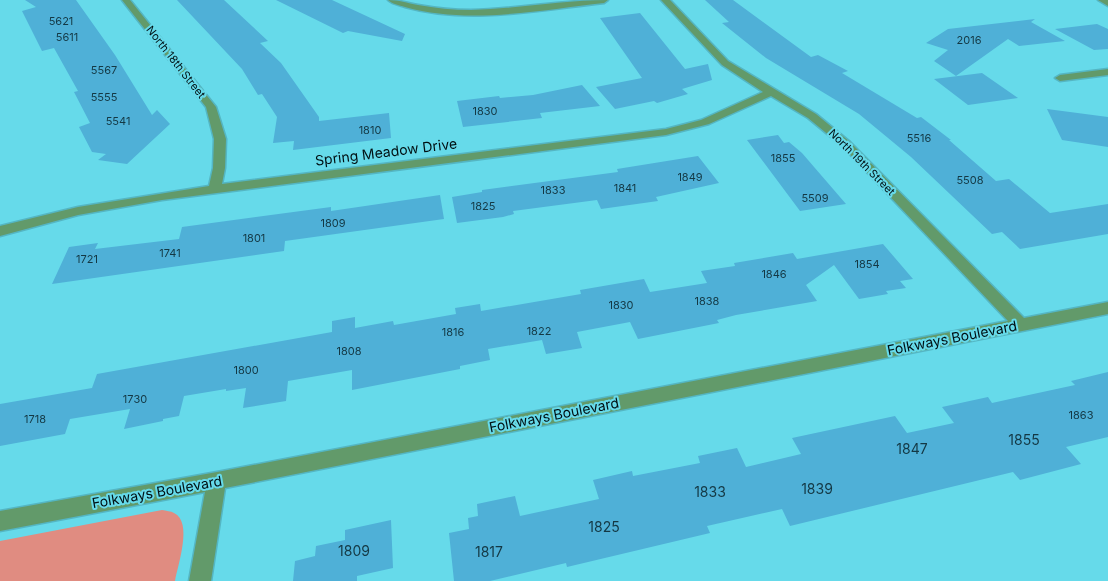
<svg xmlns="http://www.w3.org/2000/svg" width="1108" height="581" font-family="Inter,sans-serif">
<style>
.green{fill:#e08c81}
.building{fill:#4fb0d7}
.lines{fill:none;stroke-linecap:round;stroke-linejoin:round}
.minor-casing{stroke:#54b6c3;stroke-width:3}
.minor{fill:#629a6a;fill-rule:evenodd}
.labels{text-anchor:middle;stroke-width:4;stroke-linejoin:round;paint-order:stroke}
.number-label{font-size:11px;fill:#143844}
.far-street-label{font-size:11px;fill:#001013;stroke:#66daea}
.street-label{font-size:14px;fill:#001013;stroke:#66daea}
.near-number-label{font-size:14px;fill:#143844}
</style>
<rect width="100%" height="100%" fill="#66daea"/>
<path class="green" d="M 162,510 C 166,511 171,511 174,513 C 193,522 178,564 175,581 L 0,581 L 0,541 Z"/>
<path class="building" d="M 25,0 L 76,0 L 115,55 L 152,115 L 157,110 L 170,124 L 127,164 L 98,160 L 106,154 L 92,152 L 79,127 L 90,123 L 74,92 L 78,91 L 54,48 L 42,51 L 22,11 L 36,7 Z
M 177,0 L 224,0 L 268,41 L 260,43 L 281,63 L 319,117 L 319,121 L 389,113 L 391,138 L 293,150 L 294,141 L 273,143 L 277,117 L 262,94 L 258,95 L 242,69 Z
M 276,0 L 332,0 L 405,34 L 402,41 L 348,31 L 343,33 Z
M 705,0 L 733,0 L 811,57 L 818,55 L 848,71 L 842,73 L 917,118 L 921,117 L 951,140 L 949,140 L 996,181 L 1009,179 L 1050,213 L 1108,204 L 1108,234 L 1020,249 L 1002,232 L 992,234 L 911,157 L 859,114 L 766,58 L 722,23 L 729,22 Z
M 640,13 L 685,69 L 708,64 L 712,80 L 682,89 L 688,94 L 657,103 L 654,101 L 615,109 L 596,87 L 642,78 L 600,18 Z
M 1035,19 L 1031,22 L 1065,41 L 1019,46 L 1008,39 L 956,76 L 934,61 L 948,50 L 926,43 L 948,29 Z
M 1097,24 L 1108,29 L 1108,49 L 1094,50 L 1055,29 Z
M 982,73 L 1018,98 L 968,105 L 934,79 Z
M 582,85 L 600,106 L 540,113 L 542,118 L 463,127 L 457,101 L 499,96 L 500,98 L 533,95 Z
M 1047,109 L 1108,117 L 1108,147 L 1062,140 Z
M 778,135 L 784,143 L 789,142 L 802,153 L 846,204 L 800,211 L 747,140 Z
M 698,156 L 719,183 L 656,197 L 658,201 L 601,209 L 597,200 L 513,211 L 514,214 L 503,217 L 457,223 L 452,197 L 482,192 L 482,190 L 618,172 L 617,169 Z
M 440,195 L 444,219 L 285,241 L 284,251 L 52,284 L 69,247 L 98,243 L 95,249 L 179,239 L 182,227 L 331,207 L 331,211 Z
M 883,244 L 913,279 L 900,281 L 906,288 L 886,291 L 888,294 L 859,299 L 834,265 L 806,285 L 817,301 L 736,315 L 717,320 L 719,323 L 638,339 L 630,322 L 577,332 L 582,348 L 546,354 L 542,340 L 488,349 L 490,360 L 460,366 L 460,369 L 352,390 L 352,370 L 288,381 L 286,401 L 243,408 L 246,388 L 226,391 L 226,389 L 184,396 L 179,416 L 163,419 L 163,421 L 124,429 L 130,409 L 70,419 L 65,434 L 0,446 L 0,404 L 92,388 L 97,374 L 332,332 L 332,321 L 355,317 L 355,328 L 393,321 L 394,325 L 456,314 L 455,308 L 480,304 L 481,311 L 581,294 L 580,290 L 644,279 L 650,292 L 707,283 L 701,271 L 735,266 L 734,263 L 793,253 L 797,259 Z
M 1108,372 L 1108,437 L 1066,447 L 1081,464 L 1020,480 L 1013,472 L 790,526 L 782,509 L 707,526 L 710,533 L 567,567 L 566,563 L 490,581 L 454,581 L 449,533 L 469,529 L 468,518 L 478,516 L 477,504 L 515,496 L 520,516 L 599,499 L 593,480 L 632,471 L 633,476 L 700,463 L 698,456 L 737,448 L 746,467 L 801,454 L 792,438 L 895,416 L 907,433 L 954,423 L 942,407 L 988,397 L 992,403 L 1075,385 L 1071,381 Z
M 391,520 L 393,568 L 357,576 L 357,581 L 293,581 L 295,561 L 315,556 L 316,546 L 345,540 L 345,530 Z"/>
<g class="lines">
<defs>
<path id="minor" d="M 122,0 L 130,0 L 216,107 L 226,139 L 225,168 L 222,184 L 666,129 L 701,120 L 763,92 L 722,65 L 661,0 L 670,0 L 728,61 L 816,114 L 850,142 L 1024,318 L 1108,302 L 1108,314 L 225,488 L 211,581 L 189,581 L 205,492 L 0,531 L 0,511 L 217,472 L 1008,321 L 842,146 L 808,118 L 771,96 L 709,124 L 666,135 L 162,200 L 78,215 L 0,236 L 0,226 L 78,207 L 209,186 L 213,168 L 214,139 L 206,107 Z
M 388,0 C 399,0 407,3 418,5 C 435,8 453,10 471,10 C 517,9 562,0 608,0 L 604,3 C 540,10 469,25 405,7 C 399,5 392,4 388,0 Z
M 1098,0 L 1108,0 L 1108,6 Z
M 1108,69 L 1108,75 L 1060,81 L 1055,78 L 1060,75 Z"/>
</defs>
<use href="#minor" class="minor-casing"/>
<use href="#minor" class="minor"/>
</g>
<g class="labels">
<g class="number-label">
<text x="61" y="25">5621</text>
<text x="67" y="41">5611</text>
<text x="969" y="44">2016</text>
<text x="104" y="74">5567</text>
<text x="104" y="101">5555</text>
<text x="485" y="115">1830</text>
<text x="118" y="125">5541</text>
<text x="370" y="134">1810</text>
<text x="919" y="142">5516</text>
<text x="783" y="162">1855</text>
<text x="690" y="181">1849</text>
<text x="970" y="184">5508</text>
<text x="625" y="192">1841</text>
<text x="553" y="194">1833</text>
<text x="815" y="202">5509</text>
<text x="483" y="210">1825</text>
<text x="333" y="227">1809</text>
<text x="254" y="242">1801</text>
<text x="170" y="257">1741</text>
<text x="87" y="263">1721</text>
<text x="867" y="268">1854</text>
<text x="774" y="278">1846</text>
<text x="707" y="305">1838</text>
<text x="621" y="309">1830</text>
<text x="539" y="335">1822</text>
<text x="453" y="336">1816</text>
<text x="349" y="355">1808</text>
<text x="246" y="374">1800</text>
<text x="135" y="403">1730</text>
<text x="1081" y="419">1863</text>
<text x="35" y="423">1718</text>
</g>
<g class="far-street-label">
<text transform="translate(176 62) rotate(52)" y="4">North 18th Street</text>
<text transform="translate(862 162) rotate(45)" y="4">North 19th Street</text>
</g>
<g class="street-label">
<text transform="translate(386 152) rotate(-7)" y="5">Spring Meadow Drive</text>
<text transform="translate(952 338) rotate(-11)" y="5">Folkways Boulevard</text>
<text transform="translate(554 415) rotate(-11)" y="5">Folkways Boulevard</text>
<text transform="translate(157 492) rotate(-10)" y="5">Folkways Boulevard</text>
</g>
<g class="near-number-label">
<text x="1024" y="445">1855</text>
<text x="912" y="454">1847</text>
<text x="817" y="494">1839</text>
<text x="710" y="497">1833</text>
<text x="604" y="532">1825</text>
<text x="354" y="556">1809</text>
<text x="489" y="557">1817</text>
</g>
</g>
</svg>
